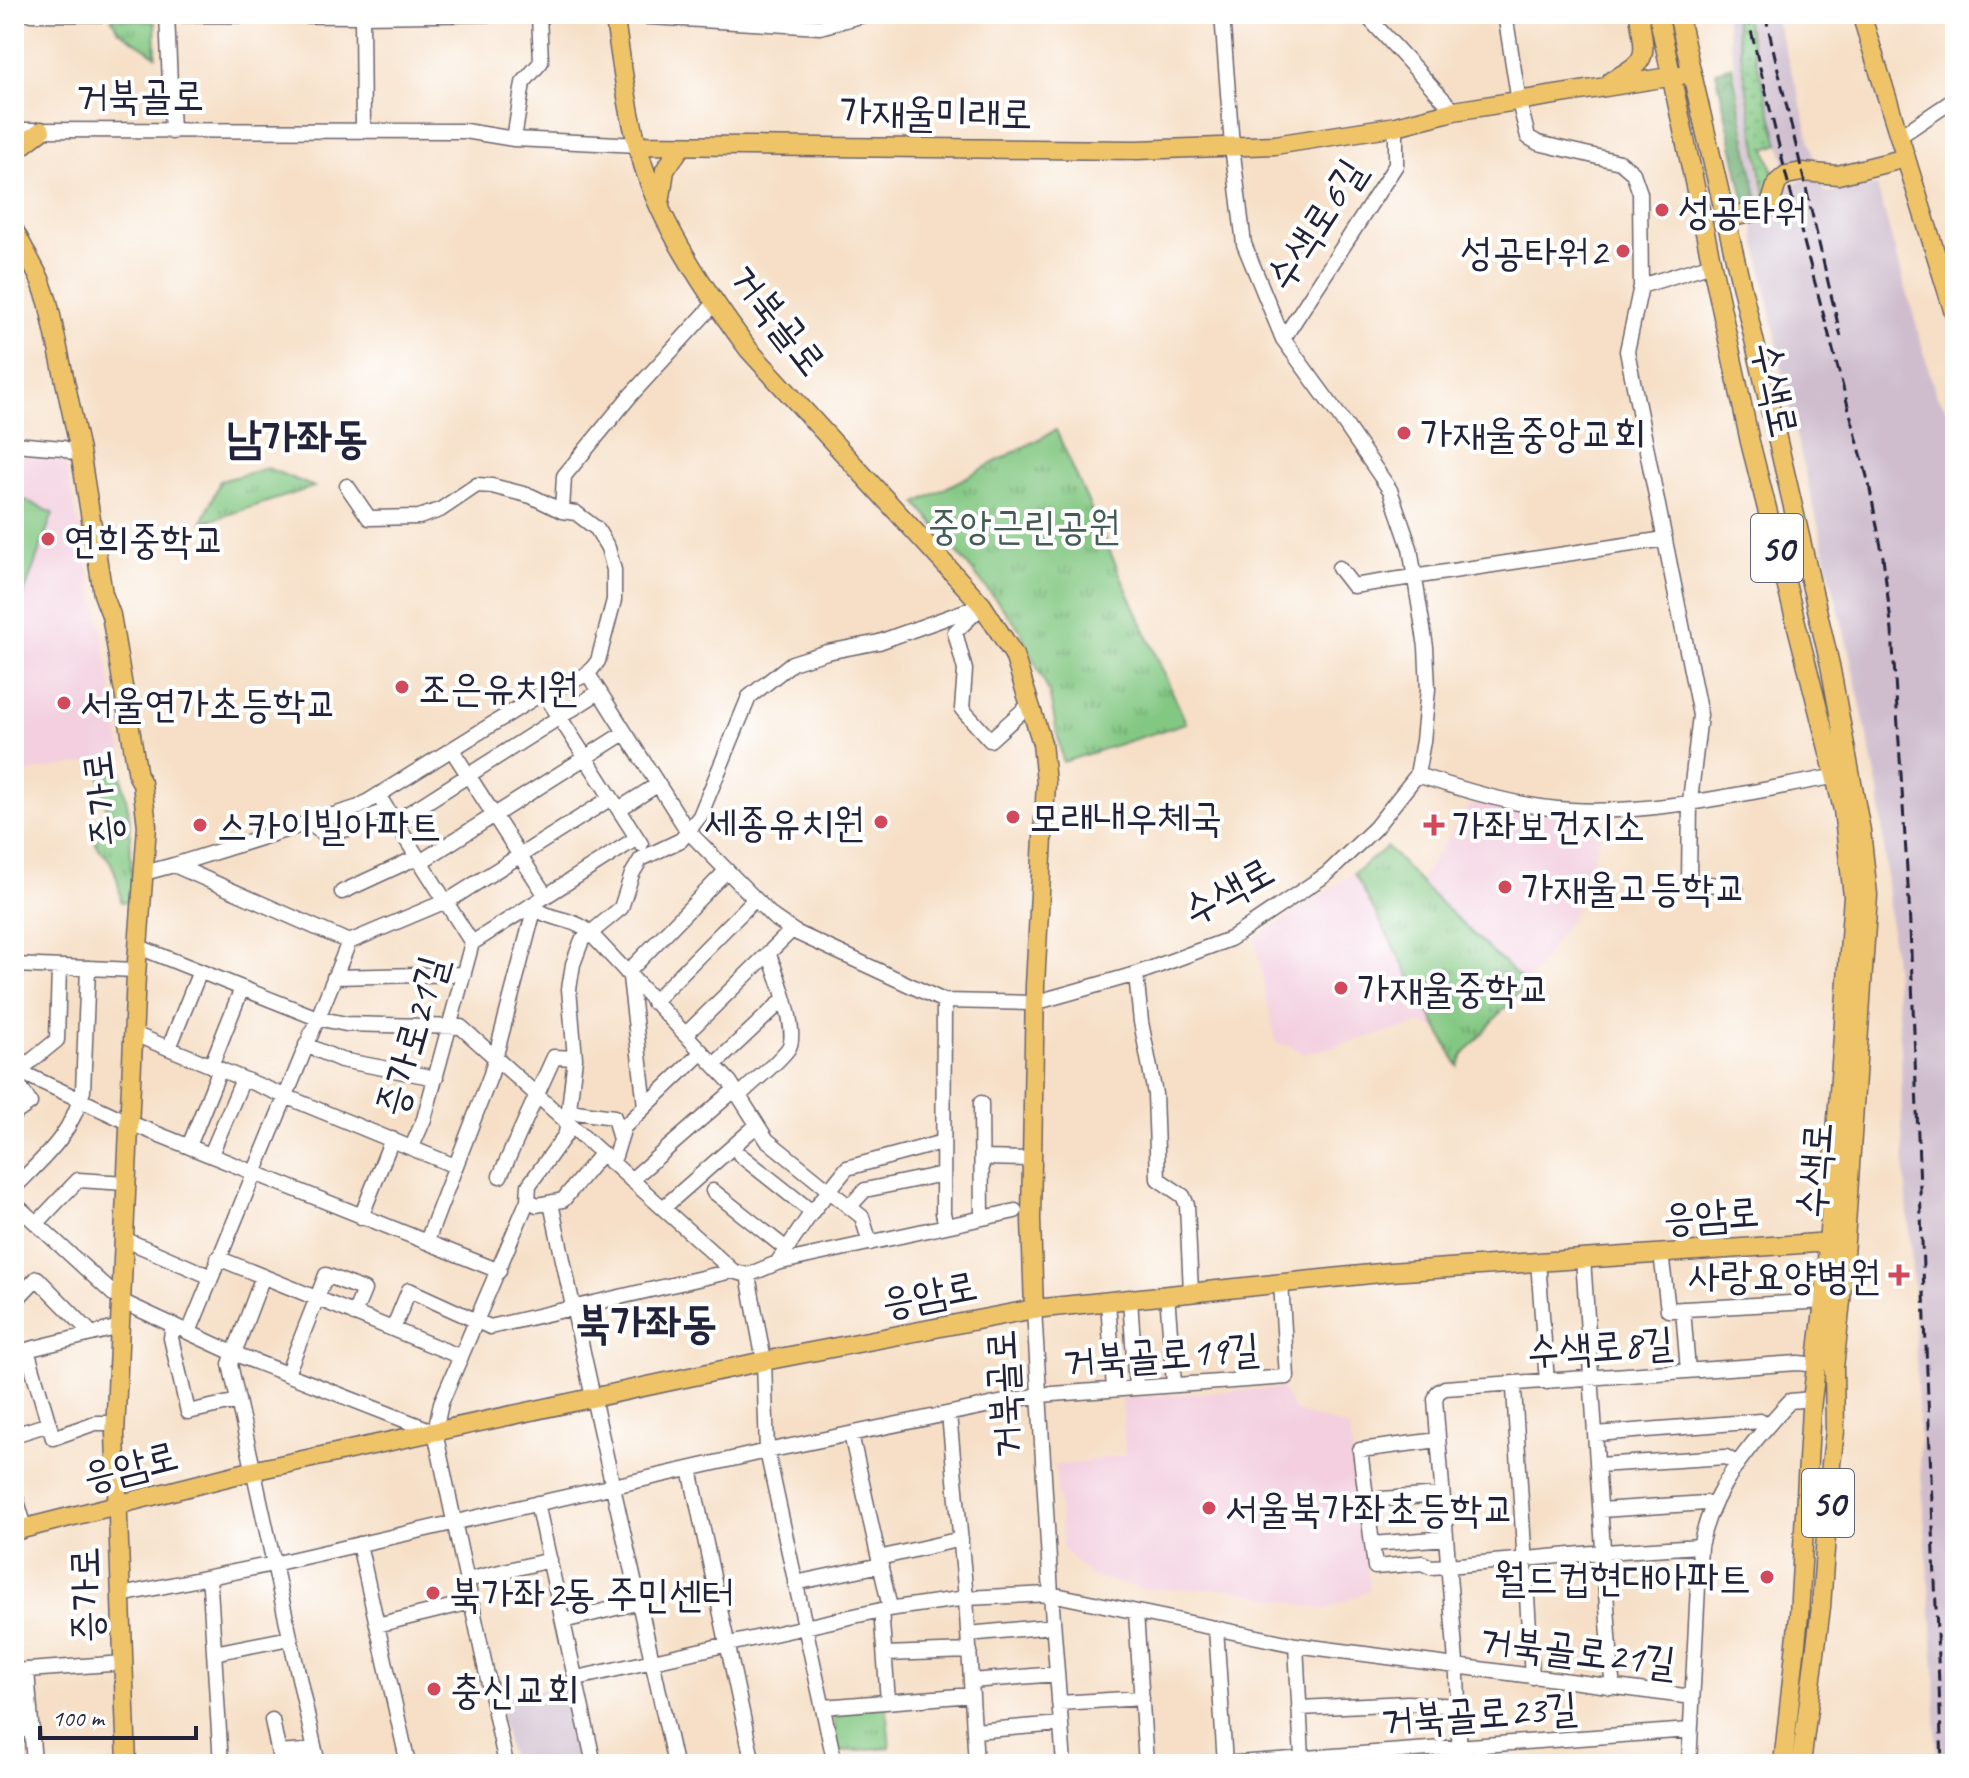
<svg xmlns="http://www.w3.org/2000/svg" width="1969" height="1778" font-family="Caveat,'Poor Story',sans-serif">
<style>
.built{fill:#f3cfdf}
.industrial{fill:#cfbdce}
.grass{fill:url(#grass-dots);stroke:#52755e;stroke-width:2}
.forest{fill:url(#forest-crowns);stroke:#466756;stroke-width:2}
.park{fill:url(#park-tufts);stroke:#52755e;stroke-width:2}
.pitch{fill:#83c882;stroke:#52755e;stroke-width:2}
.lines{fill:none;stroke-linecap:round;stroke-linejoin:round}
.minor-casing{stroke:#6c646c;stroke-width:17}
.major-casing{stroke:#6c646c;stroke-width:21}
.minor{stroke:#fff;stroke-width:14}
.major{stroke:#efc469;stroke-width:18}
.rail{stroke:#22223b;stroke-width:3;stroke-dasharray:12 6;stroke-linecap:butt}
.poi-dot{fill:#d1495b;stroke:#fff;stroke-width:3}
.labels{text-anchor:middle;stroke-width:8;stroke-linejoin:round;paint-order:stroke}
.shield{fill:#fff;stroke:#646476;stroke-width:2}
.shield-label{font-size:38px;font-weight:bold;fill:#22223b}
.street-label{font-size:40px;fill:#22223b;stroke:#fff}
.poi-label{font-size:40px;fill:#22223b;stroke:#fff;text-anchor:start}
.park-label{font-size:40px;fill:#445c54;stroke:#fff}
.quarter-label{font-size:44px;font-weight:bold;fill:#22223b;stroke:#fff}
</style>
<defs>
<pattern id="grass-dots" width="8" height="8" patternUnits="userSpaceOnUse" patternTransform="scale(2)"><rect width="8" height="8" fill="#83c882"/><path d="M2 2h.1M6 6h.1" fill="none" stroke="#6ba26c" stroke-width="1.8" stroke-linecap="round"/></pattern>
<pattern id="forest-crowns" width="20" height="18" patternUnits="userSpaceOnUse" patternTransform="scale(2)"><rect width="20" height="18" fill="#6aac70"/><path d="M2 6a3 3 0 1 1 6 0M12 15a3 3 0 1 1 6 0" fill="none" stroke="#578c5d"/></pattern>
<pattern id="park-tufts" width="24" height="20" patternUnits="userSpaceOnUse" patternTransform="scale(2)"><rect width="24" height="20" fill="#83c882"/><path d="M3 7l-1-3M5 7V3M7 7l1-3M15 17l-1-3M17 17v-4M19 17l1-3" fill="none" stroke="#6ba26c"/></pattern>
</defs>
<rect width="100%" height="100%" fill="#fff"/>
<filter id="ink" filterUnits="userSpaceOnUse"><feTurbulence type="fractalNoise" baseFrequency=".0125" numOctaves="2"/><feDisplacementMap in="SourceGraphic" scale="16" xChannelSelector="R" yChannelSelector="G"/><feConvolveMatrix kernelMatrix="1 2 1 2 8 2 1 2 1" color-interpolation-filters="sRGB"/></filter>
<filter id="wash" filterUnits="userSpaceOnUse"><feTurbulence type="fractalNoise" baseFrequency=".006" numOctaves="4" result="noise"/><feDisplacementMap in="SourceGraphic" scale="32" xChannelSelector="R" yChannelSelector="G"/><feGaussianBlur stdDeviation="1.8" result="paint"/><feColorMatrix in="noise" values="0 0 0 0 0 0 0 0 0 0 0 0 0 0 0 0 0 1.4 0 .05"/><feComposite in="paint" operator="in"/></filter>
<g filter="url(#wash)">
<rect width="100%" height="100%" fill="#f6dfc6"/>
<path class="built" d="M 14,454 L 64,457 L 100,620 L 123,757 L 14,774 Z
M 1469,805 L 1506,806 L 1605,824 L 1572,917 L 1526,984 L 1432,895 L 1421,878 Z
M 1354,873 L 1439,1029 L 1419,1024 L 1305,1054 L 1288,1045 L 1276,1044 L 1255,939 Z
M 1281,1388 L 1295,1411 L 1349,1428 L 1370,1590 L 1326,1610 L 1229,1589 L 1141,1589 L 1089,1575 L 1063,1549 L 1055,1466 L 1125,1455 L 1122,1398 Z"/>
<path class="industrial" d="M 1725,14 L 1733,14 L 1764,204 L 1783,190 L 1816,173 L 1826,193 L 1877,186 L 1936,395 L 1955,419 L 1955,1764 L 1937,1764 L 1935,1668 L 1920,1459 L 1913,1283 L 1902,1131 L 1901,1048 L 1879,790 L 1850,656 L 1795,431 L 1751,216 L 1760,207 Z
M 1746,14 L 1774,14 L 1798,92 L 1816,166 L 1786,169 Z
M 574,1683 L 590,1764 L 512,1764 L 497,1699 Z"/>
<path class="grass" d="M 1734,14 L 1744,14 L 1779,144 L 1766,149 L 1774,174 L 1766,203 Z"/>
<path class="forest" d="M 1732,66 L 1759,207 L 1746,208 L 1716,71 Z"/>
<path class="park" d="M 111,18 L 155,22 L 156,56 L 118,30 Z
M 1056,430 L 1186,723 L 1063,762 L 1049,692 L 1019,628 L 917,503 Z
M 267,468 L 314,487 L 202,523 L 220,481 Z
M 119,761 L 129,814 L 133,901 L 121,902 C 120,889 117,875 111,863 C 108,856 102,854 98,848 C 92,837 96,819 107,812 L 98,764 Z
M 1387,847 L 1432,895 L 1526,984 L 1463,1055 L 1458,1066 L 1354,873 Z
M 886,1706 L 890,1747 L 838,1752 L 833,1712 Z"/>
<path class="pitch" d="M 14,495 L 53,513 L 21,602 L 14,598 Z"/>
</g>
<g filter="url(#ink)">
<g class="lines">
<defs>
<path id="minor" d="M 31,14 L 362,16 L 500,14
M 167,14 L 172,132
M 599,14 L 820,27 L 867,14
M 1365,14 L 1454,111
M 1505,14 L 1519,102 L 1528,137 L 1538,143 L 1620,162 L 1633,173 L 1640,193 L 1641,286 L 1627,351 L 1700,715 L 1690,801 L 1689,881 L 1736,888
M 362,16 L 363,130
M 14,130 L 465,131 L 514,139 L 639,145
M 1900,136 L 1955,99
M 514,139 L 523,83 L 541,62 L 539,14
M 1641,286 L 1712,264
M 1283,339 L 1396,165 L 1396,126
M 14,444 L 63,448 L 81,456
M 562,511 L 564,476 L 630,396 L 716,302
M 1339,568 L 1353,586 L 1665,539
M 979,609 L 955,632 L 965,670 L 962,709 L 990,740 L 1030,704
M 588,674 L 687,830 L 773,917 L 795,932 L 944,1001 L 1034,1003 L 1136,974 L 1230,939 L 1327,874 L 1375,828 L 1417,775 L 1423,741 L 1428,689 L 1426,647 L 1410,548 L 1390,490 L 1340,417 L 1283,339 L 1244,244 L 1232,146 L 1222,14
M 544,693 L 641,844
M 452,750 L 546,896
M 1417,775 C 1467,791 1518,807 1571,810 C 1658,815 1757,790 1843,775
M 378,795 L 472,943
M 619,809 L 657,785
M 395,822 L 599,692
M 308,823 L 325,834 L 348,829 L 387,809
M 174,865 L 359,807 L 539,695 L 588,674 L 598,661 L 614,600 L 614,570 L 608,548 L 597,529 L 576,513 L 562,511 L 531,496 L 492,486 L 477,485 L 440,510 L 419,517 L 369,518 L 347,486
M 144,873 L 174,865 L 349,942 L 189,1332
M 342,892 L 409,861 L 425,859 L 624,733
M 531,905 C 548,921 574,917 590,933 L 730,1082 L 767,1140 L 862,1217 L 870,1243
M 349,942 L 451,899 L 611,798
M 472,943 L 637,838
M 139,947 L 317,1018 L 346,1024 L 461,1027 L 733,1271
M 14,965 L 136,970
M 627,973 L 727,870
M 1136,974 L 1141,1022 L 1155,1094 L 1158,1179 L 1183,1196 L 1187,1205 L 1191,1292
M 334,977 L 464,974
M 630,977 L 645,1106
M 944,1001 L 943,1213 L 946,1226
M 653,1002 L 755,899
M 134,1034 L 455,1166
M 685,1035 L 792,930
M 306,1045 L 341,1060 L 436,1078
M 169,1048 L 200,971
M 714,1065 L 784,999
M 211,1066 L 242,988
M 14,1069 L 130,1123 L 499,1271
M 14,1075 L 57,1040 L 59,967
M 14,1077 L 30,1103 L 14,1114
M 981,1103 L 982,1218
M 568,1111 L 614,1117 L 620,1140
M 189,1146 L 220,1069
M 412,1147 L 424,1119 L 472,943
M 211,1154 L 243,1079
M 740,1155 L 812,1212
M 982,1158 L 1032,1159
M 610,1162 L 615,1156 L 624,1127 L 702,1052
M 500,1176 L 554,1057 L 575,1058
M 631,1180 L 732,1092 L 743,1092 C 757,1078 776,1065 788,1049 C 800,1033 776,971 768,953
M 14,1188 C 47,1154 69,1138 83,1091 L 88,968
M 713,1191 L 785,1248
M 528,1200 L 537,1205 L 563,1200 L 601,1154
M 14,1203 L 121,1301 L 233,1353 L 435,1432
M 551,1203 C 590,1391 634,1577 675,1764
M 849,1207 L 865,1190 L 943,1174
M 663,1208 L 756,1126
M 361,1217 L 392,1139
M 37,1223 L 78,1180 L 126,1183
M 124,1239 L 211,1277
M 427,1241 L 491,1074 L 533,914 L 531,905
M 1661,1253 L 1668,1310 L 1824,1301
M 218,1258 L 461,1357
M 1583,1259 L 1612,1679 L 1610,1687
M 1538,1261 L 1547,1382
M 777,1263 L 812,1212 L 847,1168 L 943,1142
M 748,1275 L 764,1361 L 767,1451 L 835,1764
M 263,1276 L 230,1364 L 318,1764
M 1167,1294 L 1174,1384
M 1130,1299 L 1136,1387
M 1108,1301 L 1114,1389
M 14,1302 L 37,1278 L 92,1334
M 1034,1309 L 1051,1594 L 1064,1764
M 1683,1309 L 1688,1371
M 173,1325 L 171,1338 L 188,1412 L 238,1401
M 393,1329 L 409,1290 L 490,1327 L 732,1271 L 748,1275 L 777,1263 L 1015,1211
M 27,1350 L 53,1438 L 95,1423 L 115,1423
M 14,1353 L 120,1327
M 287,1374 L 326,1275 L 364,1290 L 354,1314
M 1517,1384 L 1514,1389 L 1532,1677
M 949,1414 L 966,1598 L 976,1764
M 851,1434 L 890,1608
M 1596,1434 L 1760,1421 L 1767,1426
M 14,1435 L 49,1424
M 1438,1440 L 1360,1450 L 1375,1567 L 1422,1563 L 1431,1567 L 1448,1566 L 1604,1552 L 1700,1546
M 1598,1465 L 1726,1457 L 1737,1464
M 690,1469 L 753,1764
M 14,1491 L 25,1528
M 1366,1500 L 1442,1495
M 537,1503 L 594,1764
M 1601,1510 L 1706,1503 L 1713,1505
M 359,1544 L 408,1764
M 1372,1544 L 1446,1538
M 879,1558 L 961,1539
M 207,1578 L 210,1587 L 221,1764
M 467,1580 L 550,1560
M 795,1583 L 881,1565
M 121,1595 L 273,1564 L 767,1451 L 1039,1395 L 1287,1377 L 1281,1283
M 881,1610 L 888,1701
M 1136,1613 L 1146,1764
M 563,1621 L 640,1602
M 377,1625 L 471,1602
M 1216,1628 L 1225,1764
M 968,1634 L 1053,1626
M 1296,1645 L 1302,1758
M 214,1653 L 290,1638
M 885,1654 L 970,1651
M 27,1670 L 34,1764
M 14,1671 L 124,1663
M 577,1678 L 881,1610 L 966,1598 L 1051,1594 L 1296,1645 L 1692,1697
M 971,1681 L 1057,1674
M 1059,1703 L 1142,1698
M 823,1707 L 972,1695
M 1299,1708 L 1408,1703 L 1458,1706
M 272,1720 L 281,1764
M 14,1731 L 32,1729
M 974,1731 L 1061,1724
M 280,1753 L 315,1750
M 506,1764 L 435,1432 L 441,1403 L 528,1200 L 529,1185 L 566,1134 L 575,1058 L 569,989 L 573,964 L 582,940 L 621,908 L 632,874 L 641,859 L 681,840 L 700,816 L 749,697 L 792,663 L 827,652 L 879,642 L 982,605
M 1223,1764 L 1690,1730
M 1460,1764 L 1457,1675 L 1435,1399 L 1438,1392 L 1445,1388 L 1798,1363 L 1818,1365
M 1689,1764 L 1700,1546 C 1712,1488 1750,1444 1790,1401 L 1812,1399"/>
<path id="major" d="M 614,14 C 623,70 629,129 649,182 C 669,237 714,303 749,350 L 982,605 L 1014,655 L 1042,743 L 1046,783 L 1035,985 L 1031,1220 L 1034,1309
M 1658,14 L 1750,442 L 1835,776 L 1843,810 L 1853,896 L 1824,1301 L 1811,1409 L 1799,1615 L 1783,1764
M 1678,14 L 1830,665 L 1861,831 L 1868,895 L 1841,1301 L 1834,1368 L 1835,1431 L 1831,1464 L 1821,1607 L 1801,1764
M 1861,14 L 1955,316
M 1611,81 C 1651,59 1645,57 1639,14
M 639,145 L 1137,150 L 1275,145 L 1396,126 L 1454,111 L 1681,75
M 14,152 L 41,131
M 660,204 L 665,170 L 681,147
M 1725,219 L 1769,208 L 1777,183 L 1786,175 L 1802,172 L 1838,175 L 1906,158
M 14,230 L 40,279 L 48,302 L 80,451 L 103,594 L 111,615 L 138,776 L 142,783 L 147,826 L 136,975 L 115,1434 L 127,1764
M 14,1531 L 247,1472 L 764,1361 L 1034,1309 L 1390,1272 L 1845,1241"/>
</defs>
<use href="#minor" class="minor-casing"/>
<use href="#major" class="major-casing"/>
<use href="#minor" class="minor"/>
<use href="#major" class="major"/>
<path class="rail" d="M 1747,14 L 1786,175 L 1869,484 L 1883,557 L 1892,631 L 1909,901 L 1942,1764
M 1765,14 L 1841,337
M 1953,1288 L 1955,1341"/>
</g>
</g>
<g class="poi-dot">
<circle cx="1662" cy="210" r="8"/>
<circle cx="1623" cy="251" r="8"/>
<circle cx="1404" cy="433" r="8"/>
<circle cx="48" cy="539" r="8"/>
<circle cx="402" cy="687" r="8"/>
<circle cx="64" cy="703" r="8"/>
<circle cx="1013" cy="817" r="8"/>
<circle cx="881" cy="822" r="8"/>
<circle cx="200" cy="825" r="8"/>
<path d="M1430 813h8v8h8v8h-8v8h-8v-8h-8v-8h8z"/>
<circle cx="1505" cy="887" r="8"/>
<circle cx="1341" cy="988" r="8"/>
<path d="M1895 1263h8v8h8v8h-8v8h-8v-8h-8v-8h8z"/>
<circle cx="1209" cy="1508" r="8"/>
<circle cx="1767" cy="1577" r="8"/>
<circle cx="433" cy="1593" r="8"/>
<circle cx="434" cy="1689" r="8"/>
</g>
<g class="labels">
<g class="shield">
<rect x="1751" y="514" width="52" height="68" rx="6"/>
<rect x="1802" y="1469" width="52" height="68" rx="6"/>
</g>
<g class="shield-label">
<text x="1777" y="561">50</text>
<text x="1828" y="1516">50</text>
</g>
<g class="street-label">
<text x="140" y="109">거북골로</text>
<text transform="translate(936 112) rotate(1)" y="14">가재울미래로</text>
<text transform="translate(1315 224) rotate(-57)" y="14">수색로6길</text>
<text transform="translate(779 319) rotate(52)" y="14">거북골로</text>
<text transform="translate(1776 389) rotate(78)" y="14">수색로</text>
<text transform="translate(101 799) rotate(-97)" y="14">증가로</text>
<text transform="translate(1228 890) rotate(-29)" y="14">수색로</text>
<text transform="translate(411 1036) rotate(-74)" y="14">증가로21길</text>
<text transform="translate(1814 1170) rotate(-86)" y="14">수색로</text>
<text transform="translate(1711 1214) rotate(-4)" y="14">응암로</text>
<text transform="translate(929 1293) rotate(-11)" y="14">응암로</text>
<text transform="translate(1600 1346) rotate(-4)" y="14">수색로8길</text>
<text transform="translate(1161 1354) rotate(-4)" y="14">거북골로19길</text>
<text transform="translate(1003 1394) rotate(-93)" y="14">거북골로</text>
<text transform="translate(130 1465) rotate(-14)" y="14">응암로</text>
<text transform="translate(85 1595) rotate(-92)" y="14">증가로</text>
<text transform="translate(1578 1650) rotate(7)" y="14">거북골로21길</text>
<text transform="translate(1479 1713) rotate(-4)" y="14">거북골로23길</text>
</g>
<g class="poi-label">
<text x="1678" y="224">성공타워</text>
<text x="1607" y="265" text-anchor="end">성공타워2</text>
<text x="1420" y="447">가재울중앙교회</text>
<text x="64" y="553">연희중학교</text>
<text x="418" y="701">조은유치원</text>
<text x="80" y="717">서울연가초등학교</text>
<text x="1029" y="831">모래내우체국</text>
<text x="865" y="836" text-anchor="end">세종유치원</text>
<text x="216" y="839">스카이빌아파트</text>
<text x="1452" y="839">가좌보건지소</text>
<text x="1521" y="901">가재울고등학교</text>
<text x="1357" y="1002">가재울중학교</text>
<text x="1881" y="1289" text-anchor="end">사랑요양병원</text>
<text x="1225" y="1522">서울북가좌초등학교</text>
<text x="1751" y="1591" text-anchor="end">월드컵현대아파트</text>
<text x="449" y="1607">북가좌2동 주민센터</text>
<text x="450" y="1703">충신교회</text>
</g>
<g class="park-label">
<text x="1024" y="539">중앙근린공원</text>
</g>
<g class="quarter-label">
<text x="297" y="452">남가좌동</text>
<text x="646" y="1337">북가좌동</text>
</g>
</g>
<rect width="1969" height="1778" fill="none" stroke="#fff" stroke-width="48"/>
<path d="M40 1726v12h156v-12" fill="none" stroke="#22223b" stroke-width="4"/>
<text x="52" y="1726" font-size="24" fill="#22223b" stroke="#ffffff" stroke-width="6" paint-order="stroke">100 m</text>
</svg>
